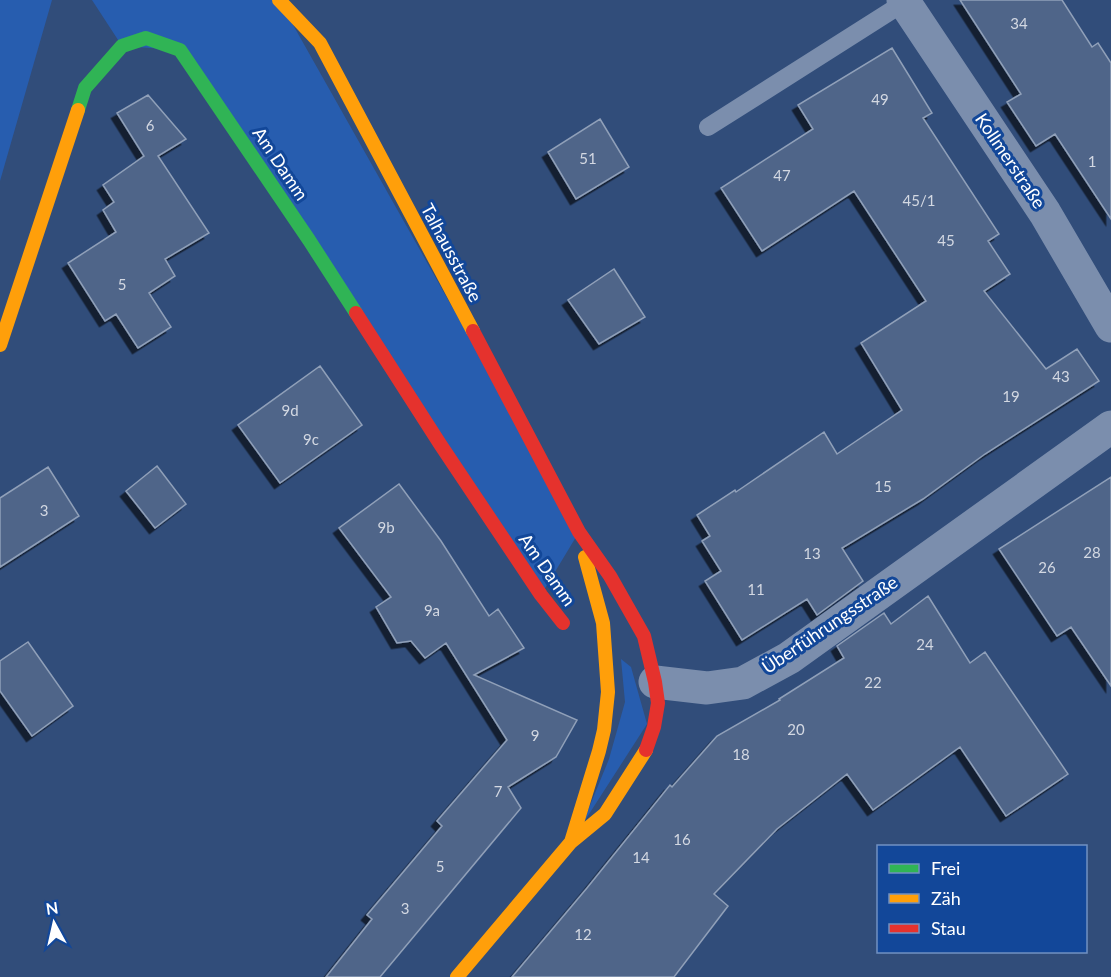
<svg xmlns="http://www.w3.org/2000/svg" width="1111" height="977" font-family="Lato,sans-serif">
<style>
.green{fill:#275daf}
.building{fill:#4f6589;stroke:#90a0b9;stroke-width:1.5;filter:url(#shadow)}
.lines{fill:none;stroke-linecap:round;stroke-linejoin:round}
.lane{stroke:#7b8ead;stroke-width:18}
.street{stroke:#7b8ead;stroke-width:33}
.fast{stroke:#30b455;stroke-width:14}
.slow{stroke:#ff9f0a;stroke-width:14}
.jam{stroke:#e5322d;stroke-width:14}
.labels{text-anchor:middle;stroke-width:6;stroke-linejoin:round;paint-order:stroke}
.number-label{font-size:15px;fill:#d3d8e2}
.street-label{font-size:18px;fill:#fff;stroke:#124799}
</style>
<defs>
<filter id="shadow"><feDropShadow dx="-5.5" dy="5.5" stdDeviation="0" flood-color="#0009"/></filter>
</defs>
<rect width="100%" height="100%" fill="#314d7a"/>
<path class="green" d="M 0,0 L 52,0 L 0,181 Z
M 92,0 L 279,0 L 579,532 L 541,595 L 180,50 L 122,46 Z
M 621,659 L 631,667 L 647,724 L 582,825 L 609,759 L 625,702 Z"/>
<path class="building" d="M 960,0 L 1062,0 L 1092,47 L 1098,43 L 1111,63 L 1111,219 L 1055,134 L 1036,146 L 1007,102 L 1021,94 Z
M 892,48 L 932,113 L 923,118 L 999,234 L 988,241 L 1010,274 L 984,291 L 1046,369 L 1077,349 L 1099,381 L 985,454 L 923,499 L 842,548 L 863,581 L 817,615 L 807,599 L 742,640 L 705,581 L 721,571 L 702,541 L 710,536 L 697,515 L 735,490 L 736,492 L 824,432 L 837,454 L 902,410 L 861,343 L 926,301 L 854,191 L 762,251 L 721,188 L 813,129 L 798,105 Z
M 148,95 L 186,139 L 158,156 L 209,233 L 165,259 L 175,276 L 149,293 L 171,327 L 138,348 L 116,314 L 105,321 L 68,263 L 116,232 L 103,210 L 114,202 L 103,185 L 144,156 L 117,113 Z
M 600,119 L 629,167 L 576,199 L 548,152 Z
M 614,269 L 645,317 L 599,344 L 568,300 Z
M 320,366 L 362,425 L 280,483 L 238,425 Z
M 157,466 L 186,504 L 155,528 L 126,491 Z
M 48,467 L 79,516 L 0,567 L 0,498 Z
M 1111,477 L 1111,686 L 1071,627 L 1057,636 L 999,549 Z
M 399,484 L 441,541 L 489,616 L 498,609 L 524,648 L 474,675 L 577,720 L 556,757 L 508,787 L 521,808 L 380,977 L 326,977 L 372,919 L 367,915 L 442,826 L 437,821 L 507,740 L 446,643 L 425,658 L 411,641 L 397,643 L 376,607 L 391,597 L 339,528 Z
M 928,596 L 970,663 L 985,652 L 1068,774 L 1006,816 L 960,747 L 873,810 L 847,774 L 777,829 L 714,894 L 728,906 L 674,977 L 512,977 L 587,888 L 670,785 L 672,787 L 717,736 L 780,700 L 779,699 L 844,658 L 837,646 L 884,613 L 891,624 Z
M 28,642 L 73,706 L 32,736 L 0,691 L 0,661 Z"/>
<g class="lines">
<path class="lane" d="M 708,127 L 905,2"/>
<path class="street" d="M 903,0 L 1045,213 L 1111,326
M 655,682 L 707,688 L 743,683 L 789,658 L 1111,427"/>
<path class="fast" d="M 78,110 L 85,88 L 122,46 L 146,38 L 180,50 L 309,240 L 356,313"/>
<path class="slow" d="M 279,0 L 320,43 L 473,331
M 0,345 L 78,110
M 571,842 L 599,751 L 604,730 L 608,692 L 603,623 L 585,557
M 457,977 L 571,842 L 605,814 L 646,750"/>
<path class="jam" d="M 356,313 L 440,444 L 541,595 L 563,623
M 473,331 L 579,532 L 610,576 L 644,636 L 655,682 L 658,703 L 654,727 L 646,750"/>
</g>
<g class="labels">
<g class="number-label">
<text x="1019" y="29">34</text>
<text x="880" y="105">49</text>
<text x="150" y="131">6</text>
<text x="588" y="164">51</text>
<text x="1092" y="167">1</text>
<text x="782" y="181">47</text>
<text x="919" y="206">45/1</text>
<text x="946" y="246">45</text>
<text x="122" y="290">5</text>
<text x="1061" y="382">43</text>
<text x="1011" y="402">19</text>
<text x="290" y="416">9d</text>
<text x="311" y="445">9c</text>
<text x="883" y="492">15</text>
<text x="44" y="516">3</text>
<text x="386" y="533">9b</text>
<text x="1092" y="558">28</text>
<text x="812" y="559">13</text>
<text x="1047" y="573">26</text>
<text x="756" y="595">11</text>
<text x="432" y="616">9a</text>
<text x="925" y="650">24</text>
<text x="873" y="688">22</text>
<text x="796" y="735">20</text>
<text x="535" y="741">9</text>
<text x="741" y="760">18</text>
<text x="498" y="797">7</text>
<text x="682" y="845">16</text>
<text x="641" y="863">14</text>
<text x="440" y="872">5</text>
<text x="405" y="914">3</text>
<text x="583" y="940">12</text>
</g>
<g class="street-label">
<text transform="translate(1010 161) rotate(56)" y="6">Kollmerstraße</text>
<text transform="translate(280 164) rotate(56)" y="6">Am Damm</text>
<text transform="translate(451 253) rotate(62)" y="6">Talhausstraße</text>
<text transform="translate(547 570) rotate(55)" y="6">Am Damm</text>
<text transform="translate(830 625) rotate(-34)" y="6">Überführungsstraße</text>
</g>
</g>
<rect x="877" y="845" width="210" height="108" fill="#124799" stroke="#7191c2" stroke-width="1.5"/>
<rect x="889" y="864" width="30" height="9" fill="#30b455" stroke="#7191c2" stroke-width="1.5"/>
<text x="931" y="875" font-size="18" fill="#ffffff">Frei</text>
<rect x="889" y="894" width="30" height="9" fill="#ff9f0a" stroke="#7191c2" stroke-width="1.5"/>
<text x="931" y="905" font-size="18" fill="#ffffff">Zäh</text>
<rect x="889" y="924" width="30" height="9" fill="#e5322d" stroke="#7191c2" stroke-width="1.5"/>
<text x="931" y="935" font-size="18" fill="#ffffff">Stau</text>
<g transform="translate(54 923) rotate(352)" stroke="#124799" stroke-width="4.5" paint-order="stroke">
<path d="M0-4.5L10 22L0 15L-10 22Z" fill="#ffffff"/>
<text y="-9" font-size="16" font-weight="bold" text-anchor="middle" fill="#ffffff">N</text>
</g>
</svg>
